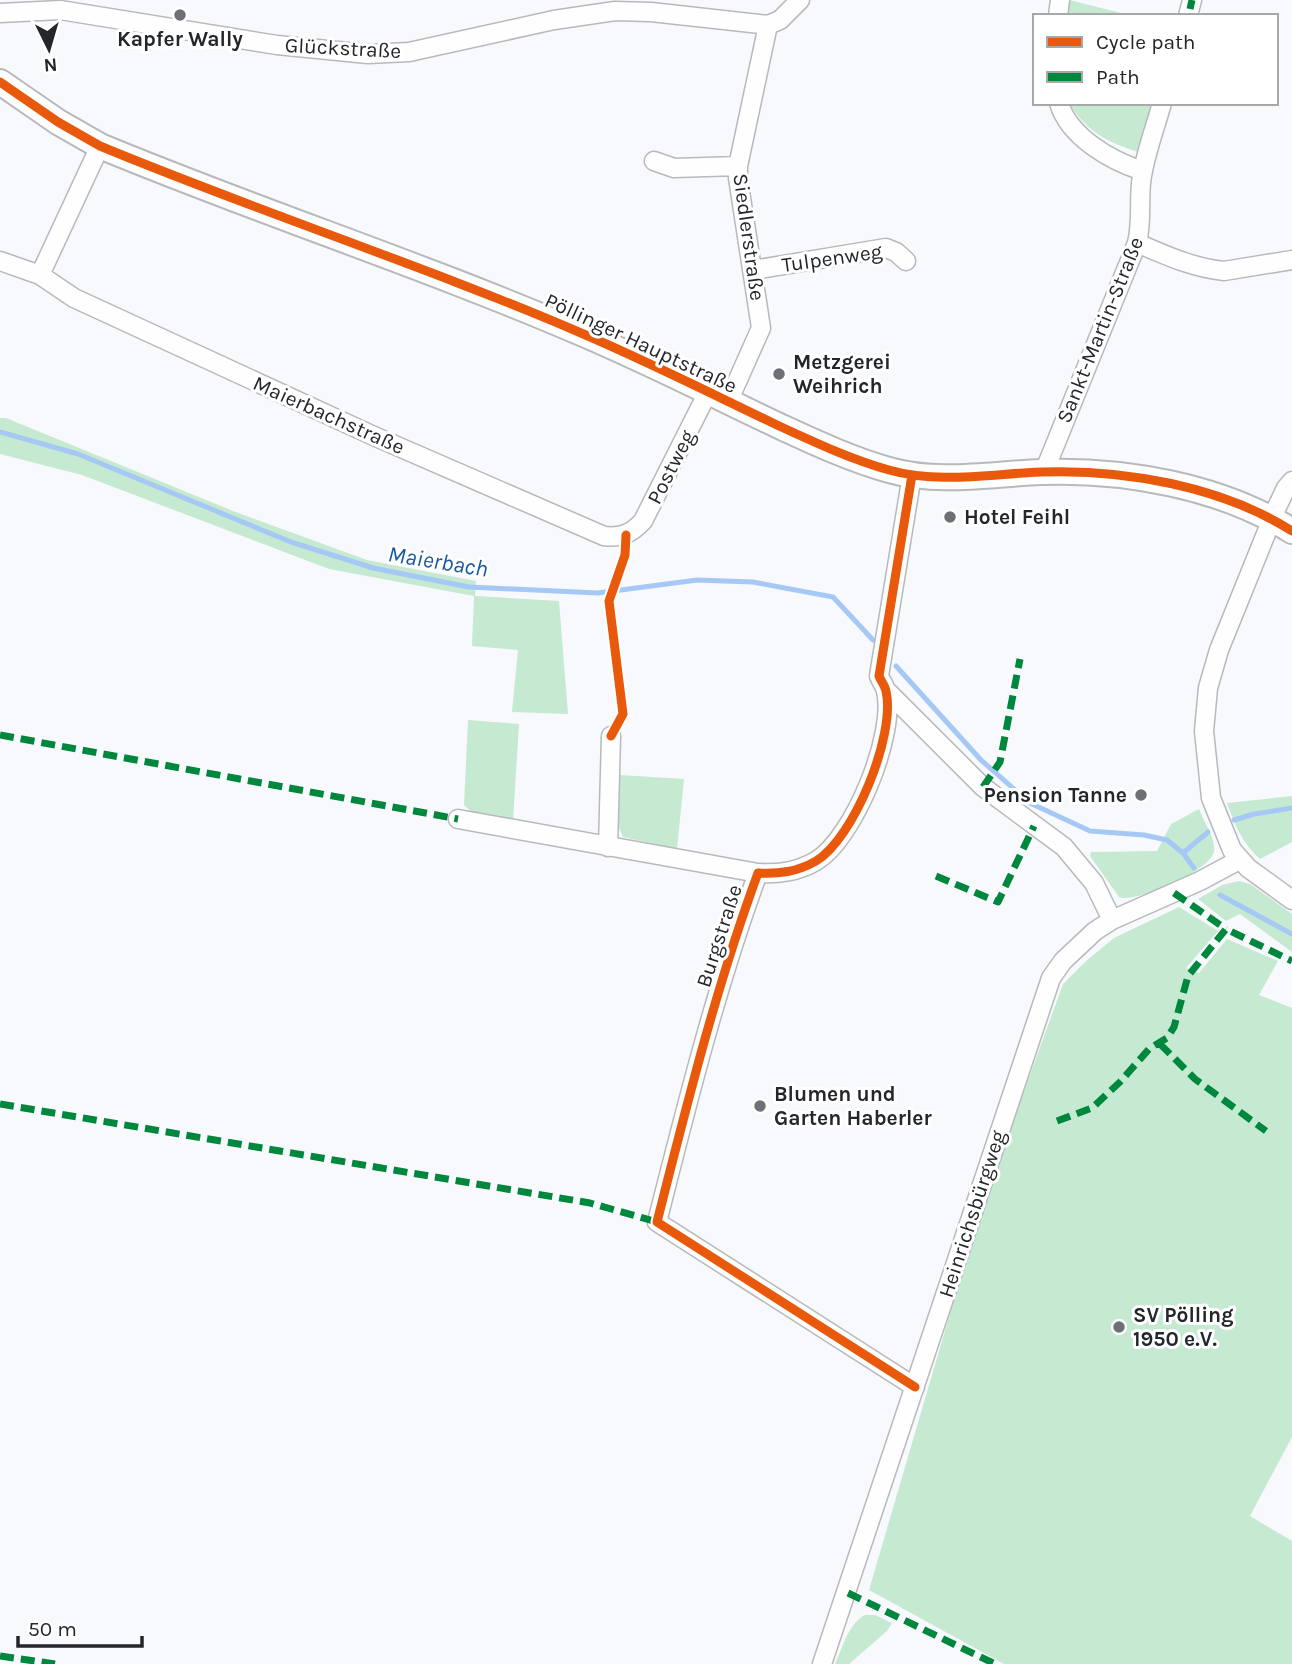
<svg xmlns="http://www.w3.org/2000/svg" width="1292" height="1664" font-family="Karla,sans-serif">
<style>
.green{fill:#c6e9d2}
.lines{fill:none;stroke-linecap:round;stroke-linejoin:round}
.stream{stroke:#a6c8f4;stroke-width:5}
.street-casing{stroke:#b7b9bc;stroke-width:21}
.secondary-casing{stroke:#b7b9bc;stroke-width:28}
.street{stroke:#fefeff;stroke-width:18}
.secondary{stroke:#fefeff;stroke-width:24}
.quiet{stroke:#00873e;stroke-width:7;stroke-dasharray:14 7;stroke-linecap:butt}
.cycleway-casing{stroke:#fff;stroke-width:13}
.cycleway{stroke:#e8590c;stroke-width:9}
.poi-dot{fill:#6d7074;stroke:#fff;stroke-width:2.5}
.labels{text-anchor:middle;stroke-width:6;stroke-linejoin:round;paint-order:stroke}
.poi-label{font-size:21px;font-weight:bold;fill:#23262a;stroke:#fff;text-anchor:start}
.street-label{font-size:21px;fill:#23262a;stroke:#fff}
.water-label{font-size:23px;font-style:italic;fill:#17579f;stroke:#fff}
</style>
<rect width="100%" height="100%" fill="#f7f9fc"/>
<path class="green" d="M 1068,0 L 1069,0 L 1133,16 L 1065,16 Z
M 1069,103 L 1154,103 L 1138,152 C 1106,141 1088,133 1069,103 Z
M 0,418 L 6,418 L 233,511 L 367,560 L 476,581 L 475,596 L 559,601 L 568,714 L 512,712 L 518,650 L 472,646 L 474,596 L 329,569 L 82,475 L 0,454 Z
M 468,720 L 519,724 L 513,821 L 474,814 L 464,805 Z
M 620,775 L 684,779 L 677,849 L 623,837 L 618,825 Z
M 1292,796 L 1292,842 L 1260,859 C 1242,843 1235,825 1227,803 Z
M 1199,809 C 1203,821 1216,838 1214,851 C 1212,870 1136,904 1119,897 L 1090,856 L 1091,852 L 1157,851 L 1171,824 Z
M 1239,881 L 1250,884 L 1292,914 L 1292,952 L 1240,914 L 1226,921 L 1198,899 L 1222,885 Z
M 1179,907 L 1218,931 L 1186,968 L 1199,973 L 1227,939 L 1278,961 L 1259,995 L 1292,1008 L 1292,1437 L 1250,1516 L 1292,1541 L 1292,1664 L 1004,1664 L 869,1590 L 978,1218 L 1063,984 L 1086,961 L 1114,938 Z
M 865,1615 L 875,1615 L 892,1623 L 887,1631 L 849,1664 L 835,1664 C 843,1647 848,1624 865,1615 Z"/>
<g class="lines">
<path class="stream" d="M 0,432 L 78,454 L 291,542 L 373,568 L 469,587 L 598,593 L 697,580 L 753,582 L 833,597 L 873,640
M 896,666 L 981,760 L 1030,803 L 1090,831 L 1144,835 L 1167,840 L 1183,853 L 1194,868
M 1234,820 L 1254,814 L 1292,808
M 1183,853 L 1208,832
M 1220,895 L 1292,934"/>
<defs>
<path id="street" d="M 0,13 L 60,10 L 277,45 L 368,54 L 409,52 L 554,20 L 615,11 L 651,12 L 768,25
M 1058,16 L 1060,0
M 1188,16 L 1192,0
M 1059,103 C 1069,137 1111,161 1143,171
M 654,161 L 674,168 L 738,166
M 1137,243 C 1165,255 1193,268 1224,271 L 1292,260
M 0,261 L 40,275 L 74,298 L 376,437 L 604,536 C 621,538 631,534 643,521 L 708,392
M 753,270 L 886,248 L 896,252 L 906,261
M 40,275 L 100,146
M 728,402 L 761,328 L 738,178 L 738,166 L 768,25 L 780,20 L 800,0
M 1044,472 L 1137,243 C 1142,223 1139,204 1141,183 C 1144,156 1155,129 1162,103
M 912,475 L 879,676 C 881,681 885,686 886,691 C 896,735 854,838 816,861 C 797,872 779,874 758,873 C 716,987 687,1104 657,1222 L 915,1387
M 1292,481 L 1286,488 L 1276,509 L 1219,650 L 1208,688 L 1204,731 L 1211,798 L 1232,850 L 1248,868 L 1292,900
M 886,690 L 983,787 L 1064,847 L 1094,883 L 1112,920
M 458,819 L 758,873
M 608,847 L 611,736
M 822,1664 L 1051,978 L 1063,961 L 1095,931 L 1112,920 L 1200,881 L 1239,860"/>
<path id="secondary" d="M 0,82 L 58,122 L 100,146 C 259,212 423,265 581,333 C 647,361 712,394 777,425 C 814,442 850,459 889,470 C 938,484 991,474 1041,472 C 1124,469 1221,486 1292,531"/>
</defs>
<use href="#street" class="street-casing"/>
<use href="#secondary" class="secondary-casing"/>
<use href="#street" class="street"/>
<use href="#secondary" class="secondary"/>
<path class="quiet" d="M 1190,9 L 1192,0
M 0,735 L 458,819
M 983,787 L 1000,762 L 1020,659
M 936,876 L 998,902 L 1034,826
M 1174,893 L 1226,929
M 1160,1044 L 1195,1079 L 1266,1131
M 0,1104 L 590,1203 L 657,1222
M 1057,1121 L 1092,1108 L 1120,1082 L 1149,1049 L 1167,1038 L 1174,1027 L 1188,976 L 1226,929 L 1292,961
M 848,1593 L 995,1664
M 0,1656 L 55,1664"/>
<defs>
<path id="cycleway" d="M 0,82 L 58,122 L 100,146 C 259,212 423,265 581,333 C 647,361 712,394 777,425 C 814,442 850,459 889,470 C 938,484 991,474 1041,472 C 1124,469 1221,486 1292,531
M 912,475 L 879,676 C 881,681 885,686 886,691 C 896,735 854,838 816,861 C 797,872 779,874 758,873 C 716,987 687,1104 657,1222 L 915,1387
M 611,736 L 623,714 L 609,601 L 625,555 L 626,535"/>
</defs>
<use href="#cycleway" class="cycleway-casing"/>
<use href="#cycleway" class="cycleway"/>
</g>
<g class="poi-dot">
<circle cx="180" cy="15" r="7"/>
<circle cx="779" cy="374" r="7"/>
<circle cx="950" cy="517" r="7"/>
<circle cx="1141" cy="795" r="7"/>
<circle cx="760" cy="1106" r="7"/>
<circle cx="1119" cy="1327" r="7"/>
</g>
<g class="labels">
<g class="poi-label">
<text x="180" y="46" text-anchor="middle">Kapfer Wally</text>
<text x="793" y="369">Metzgerei<tspan x="793" dy="24">Weihrich</tspan></text>
<text x="964" y="524">Hotel Feihl</text>
<text x="1127" y="802" text-anchor="end">Pension Tanne</text>
<text x="774" y="1101">Blumen und<tspan x="774" dy="24">Garten Haberler</tspan></text>
<text x="1133" y="1322">SV Pölling<tspan x="1133" dy="24">1950 e.V.</tspan></text>
</g>
<g class="street-label">
<text transform="translate(343 48) rotate(3)" y="7">Glückstraße</text>
<text transform="translate(749 237) rotate(82)" y="7">Siedlerstraße</text>
<text transform="translate(832 258) rotate(-8)" y="7">Tulpenweg</text>
<text transform="translate(1100 330) rotate(-68)" y="7">Sankt-Martin-Straße</text>
<text transform="translate(641 343) rotate(25)" y="7">Pöllinger Hauptstraße</text>
<text transform="translate(329 415) rotate(24)" y="7">Maierbachstraße</text>
<text transform="translate(671 467) rotate(-63)" y="7">Postweg</text>
<text transform="translate(719 936) rotate(-72)" y="7">Burgstraße</text>
<text transform="translate(972 1214) rotate(-72)" y="7">Heinrichsbürgweg</text>
</g>
<g class="water-label">
<text transform="translate(438 561) rotate(9)" y="8">Maierbach</text>
</g>
</g>
<rect x="1033" y="14" width="245" height="91" fill="#ffffff" stroke="#a7a8aa" stroke-width="2"/>
<rect x="1047" y="37" width="35" height="10" fill="#e8590c" stroke="#a7a8aa" stroke-width="2"/>
<text x="1096" y="49" font-size="21" fill="#23262a">Cycle path</text>
<rect x="1047" y="72" width="35" height="10" fill="#00873e" stroke="#a7a8aa" stroke-width="2"/>
<text x="1096" y="84" font-size="21" fill="#23262a">Path</text>
<g transform="translate(49 49) rotate(175)" stroke="#ffffff" stroke-width="5" paint-order="stroke">
<path d="M0-5L12 26L0 18L-12 26Z" fill="#23262a"/>
<text y="-10" font-size="19" font-weight="bold" text-anchor="middle" fill="#23262a">N</text>
</g>
<path d="M18 1636v10h124v-10" fill="none" stroke="#23262a" stroke-width="3.5"/>
<text x="28" y="1636" font-size="21" fill="#23262a" stroke="#ffffff" stroke-width="5" paint-order="stroke">50 m</text>
</svg>
